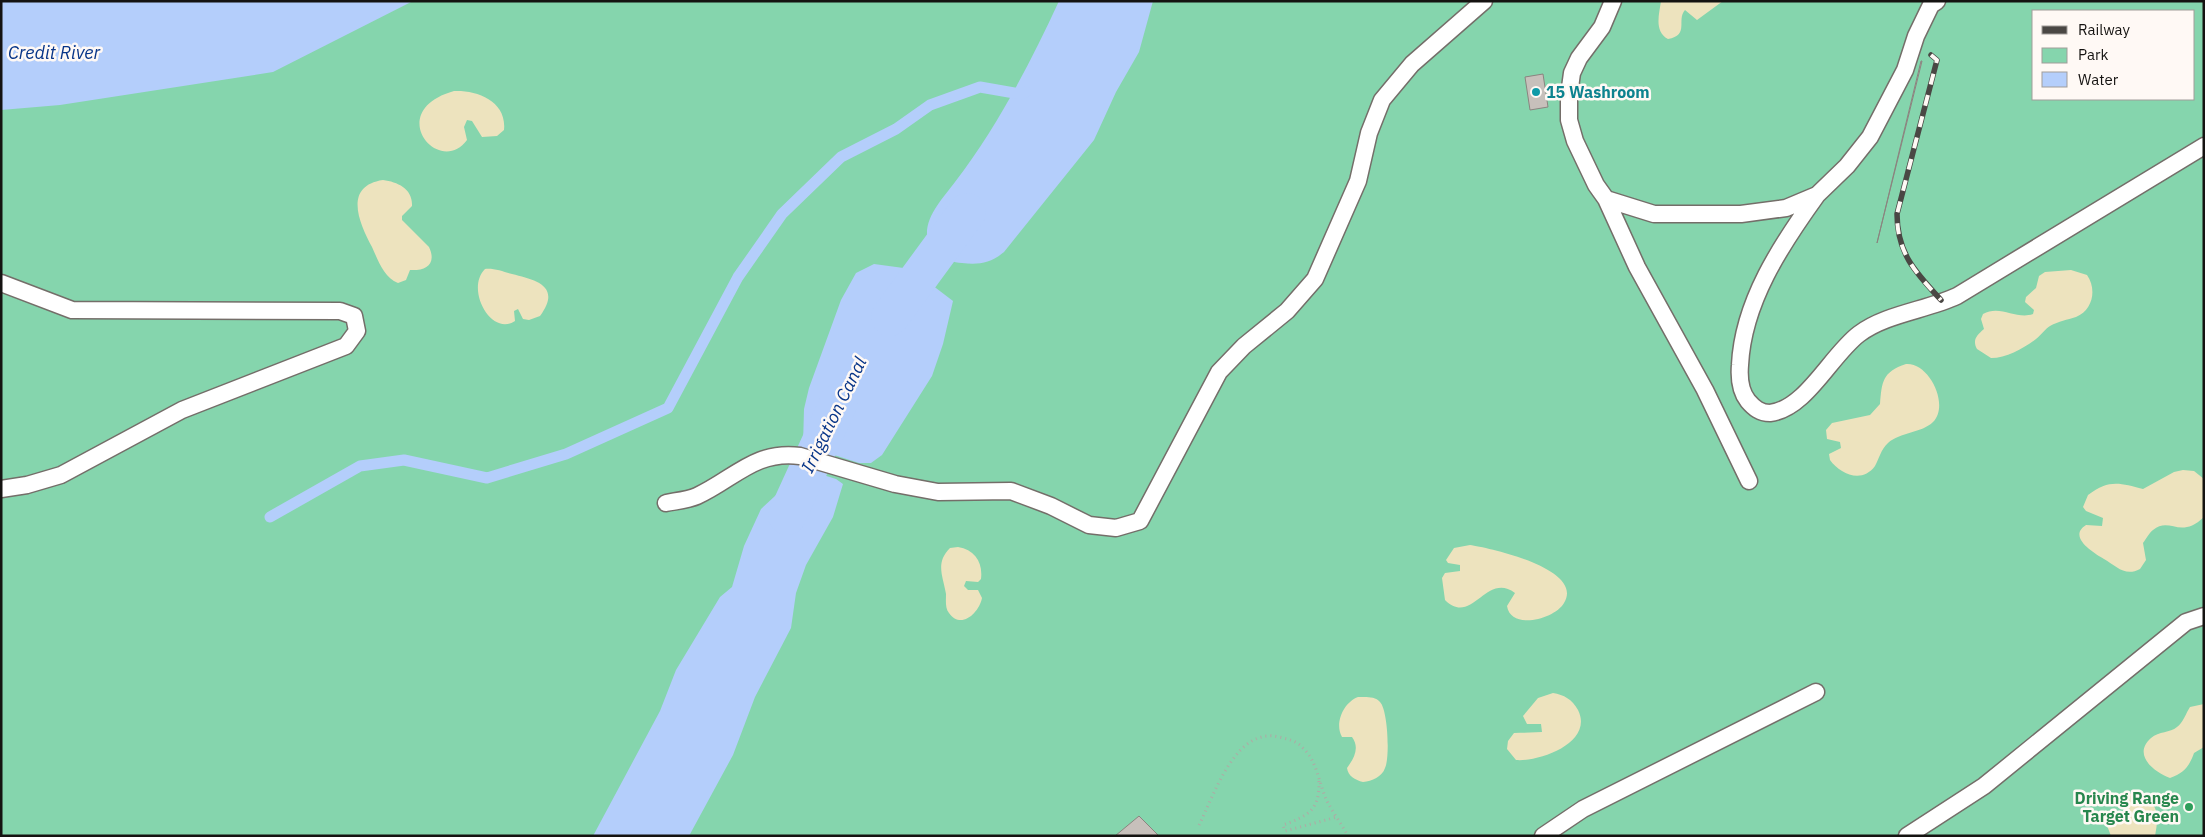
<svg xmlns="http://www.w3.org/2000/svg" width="2205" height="837" font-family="'IBM Plex Sans',sans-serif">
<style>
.green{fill:#85d5ad;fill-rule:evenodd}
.sand{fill:#ede3be}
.water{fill:#b4cefb}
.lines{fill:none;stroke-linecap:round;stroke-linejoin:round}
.stream{stroke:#b4cefb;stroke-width:11}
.canal{stroke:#b4cefb;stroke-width:38}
.building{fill:#c7c0bb;stroke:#8a847f}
.service-casing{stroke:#746e69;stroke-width:19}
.path{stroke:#afaaa5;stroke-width:3;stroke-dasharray:1 4;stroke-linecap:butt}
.service{stroke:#fff;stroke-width:16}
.rail-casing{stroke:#4a4744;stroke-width:5.5}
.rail{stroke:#fff9f5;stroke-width:4;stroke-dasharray:11;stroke-linecap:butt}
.culture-dot{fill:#0f9aa8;stroke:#fff9f5;stroke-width:2}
.leisure-dot{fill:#2e9e5b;stroke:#fff9f5;stroke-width:2}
.labels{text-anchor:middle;stroke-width:5;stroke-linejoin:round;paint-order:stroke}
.culture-label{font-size:16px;font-weight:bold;fill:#0d838f;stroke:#fff9f5;text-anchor:start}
.leisure-label{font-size:16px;font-weight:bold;fill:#27864d;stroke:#fff9f5;text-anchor:end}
.water-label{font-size:18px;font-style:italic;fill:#083588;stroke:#fff9f5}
</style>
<rect width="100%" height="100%" fill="#f2ece6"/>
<path class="green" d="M 1,1 L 2204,1 L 2204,836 L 1,836 ZM 2034,11 L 2194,11 L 2194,99 L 2034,99 Z"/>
<path class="sand" d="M 1661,1 L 1723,1 L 1697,20 L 1685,10 C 1676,20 1690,35 1668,39 C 1654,31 1659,15 1661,1 Z
M 454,91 C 477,90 507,101 504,130 L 497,136 L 482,137 L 472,121 L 467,120 L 464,127 L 467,140 C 439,178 383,111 454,91 Z
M 383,180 C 398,182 413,189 412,206 L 402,216 L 402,220 L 429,247 C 437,264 426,271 410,270 L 406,280 L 398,283 C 384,278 378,260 372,247 C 359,223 343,186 383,180 Z
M 485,269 C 494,268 504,272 512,274 C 536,280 562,286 540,316 L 529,320 L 523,319 L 518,309 L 514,311 L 515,321 C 491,337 465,289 485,269 Z
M 2071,270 L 2087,275 C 2097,289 2093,310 2076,317 C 2067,320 2059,321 2050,326 C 2045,329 2041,335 2036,339 C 2024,348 2007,358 1991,358 L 1977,349 C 1972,340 1977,335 1984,329 L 1981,319 L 1983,314 C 2000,304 2016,320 2033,314 L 2034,310 L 2025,302 L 2026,297 L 2036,288 L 2039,276 L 2045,272 Z
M 1906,364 C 1929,362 1950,405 1933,422 C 1922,433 1900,432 1888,443 C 1881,449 1879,459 1875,466 C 1862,484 1840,474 1830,460 L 1829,454 L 1841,448 L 1840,442 L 1827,439 L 1826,430 L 1832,423 L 1870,415 L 1880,404 C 1882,382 1882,372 1906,364 Z
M 2183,470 L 2194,471 L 2204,479 L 2204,517 C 2180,540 2170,516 2153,530 C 2149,533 2146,539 2143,543 L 2146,560 L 2140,569 C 2125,577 2116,566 2104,559 C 2094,553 2067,537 2086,525 L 2102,526 L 2103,518 L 2086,511 L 2083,507 L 2088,495 C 2109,479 2120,483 2143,489 L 2174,472 Z
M 1470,545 C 1490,548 1585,569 1564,603 C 1555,619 1511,631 1507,606 L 1515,593 C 1486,571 1472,627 1445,600 L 1442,578 L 1445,573 L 1460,571 L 1460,565 L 1448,563 L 1446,560 L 1454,548 Z
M 958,547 C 975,550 983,562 981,579 L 978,582 L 966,581 L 964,586 L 968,590 L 978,590 L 982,598 C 979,613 961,630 949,613 C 945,608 946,601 946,594 C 943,576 935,563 950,548 Z
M 1553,693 C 1564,695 1572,699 1578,710 C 1594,742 1541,762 1516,760 L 1507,749 L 1508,741 L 1514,733 L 1542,732 L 1541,724 L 1527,724 L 1523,716 L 1538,698 Z
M 1358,697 C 1366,697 1375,696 1380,702 C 1388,710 1390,758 1385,768 C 1382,777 1372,781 1363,782 C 1355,780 1348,776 1347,768 C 1354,758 1360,748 1352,737 L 1342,737 C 1334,723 1344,702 1358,697 Z
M 2204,704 L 2204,747 L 2194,753 C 2189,767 2184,773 2170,778 C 2154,772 2132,755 2151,738 C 2159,731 2170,733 2177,727 C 2183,723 2186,713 2190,707 Z
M 2138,792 C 2159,804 2159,814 2155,836 L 2111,836 L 2106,823 L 2109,816 L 2117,815 L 2126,817 L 2129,813 L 2124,801 L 2130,794 Z"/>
<path class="water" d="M 1,1 L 413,1 L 273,72 L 60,105 L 1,110 Z
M 1059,1 L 1153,1 L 1139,52 L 1116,92 L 1094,140 L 1004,252 C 991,263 979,265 962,263 C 947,262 928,253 927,235 C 926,215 944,197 955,182 C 997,127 1030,64 1059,1 Z
M 874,264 L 911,269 L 953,301 L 943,344 L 932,376 L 882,455 L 871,463 L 859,463 L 803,445 L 804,409 L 809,388 L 841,300 L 856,273 Z
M 801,468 L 836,479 L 843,484 L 833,517 L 806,565 L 796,593 L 791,628 L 755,697 L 733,755 L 689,836 L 593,836 L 660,711 L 676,670 L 720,597 L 732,587 L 744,546 L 761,509 L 788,484 Z"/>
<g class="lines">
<path class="stream" d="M 270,517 L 360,466 L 404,460 L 487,478 L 566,454 L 668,408 L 738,277 L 782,214 L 841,157 L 896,129 L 930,105 L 980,87 L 1020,94 L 1026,92"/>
<path class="canal" d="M 890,317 L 967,212
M 787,516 L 839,402"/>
</g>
<path class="building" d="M 1921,61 L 1922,61 L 1877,243 Z
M 1543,74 L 1548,107 L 1530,110 L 1525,77 Z
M 1139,816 L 1159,836 L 1115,836 Z"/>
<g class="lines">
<defs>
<path id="service" d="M 1613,1 L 1602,27 L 1579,58 L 1572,73 L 1569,95 L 1569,120 L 1575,141 L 1596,185 L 1606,199 L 1654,214 L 1741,214 L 1786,208 L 1817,195 L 1847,166 L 1870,137 L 1905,70 L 1916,36 L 1931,5 L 1937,1
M 1817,195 C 1781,245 1743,302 1740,365 C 1739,377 1740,391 1748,401 C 1754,408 1760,413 1770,413 C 1806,409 1831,355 1859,334 C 1885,314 1927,310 1957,296 L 2204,146
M 1606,199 L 1637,267 L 1705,390 L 1749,481
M 1,283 L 72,310 L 340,311 L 354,316 L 357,331 L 346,346 L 182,410 L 61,475 L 27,485 L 1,489
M 666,503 C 676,501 688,500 697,496 C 734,479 755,450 800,456 L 895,484 L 938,492 L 1011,491 L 1051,506 L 1089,525 L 1116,528 L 1140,521 L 1219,372 L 1244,346 L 1287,311 L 1315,279 L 1358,181 L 1369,133 L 1382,100 L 1412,64 L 1484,1
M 1543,836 L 1583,809 L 1816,692
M 1907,836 L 1984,786 L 2186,622 L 2204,616"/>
</defs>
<use href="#service" class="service-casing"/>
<path class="path" d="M 1319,781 C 1320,810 1308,816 1283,825 L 1285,831 L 1337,817
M 1199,825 C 1214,795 1236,726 1279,737 C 1288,739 1297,741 1303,748 C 1318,762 1319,786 1328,803 C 1334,814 1342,825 1348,836"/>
<use href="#service" class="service"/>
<defs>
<path id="rail" d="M 1931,55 L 1937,60 L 1897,214 C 1897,253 1915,272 1941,300"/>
</defs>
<use href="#rail" class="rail-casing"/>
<use href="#rail" class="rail"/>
</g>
<circle class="culture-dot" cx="1536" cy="92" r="5"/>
<circle class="leisure-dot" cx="2189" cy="807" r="5"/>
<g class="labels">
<g class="culture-label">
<text x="1546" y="98">15 Washroom</text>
</g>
<g class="leisure-label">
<text x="2179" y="804">Driving Range<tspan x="2179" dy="18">Target Green</tspan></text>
</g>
<g class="water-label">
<text x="54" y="59">Credit River</text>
<text transform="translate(834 415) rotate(-64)" y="6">Irrigation Canal</text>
</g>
</g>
<rect width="2205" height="837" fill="none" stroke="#151311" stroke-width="5"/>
<rect x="2032" y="10" width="162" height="90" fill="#fff9f5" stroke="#a19d9a"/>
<rect x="2042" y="26" width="25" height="8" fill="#4a4744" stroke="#a19d9a"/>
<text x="2078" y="35" font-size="15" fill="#151311">Railway</text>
<rect x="2042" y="48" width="25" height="15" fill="#85d5ad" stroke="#a19d9a"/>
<text x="2078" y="60" font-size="15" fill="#151311">Park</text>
<rect x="2042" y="72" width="25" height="15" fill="#b4cefb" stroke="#a19d9a"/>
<text x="2078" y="85" font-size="15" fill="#151311">Water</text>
</svg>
